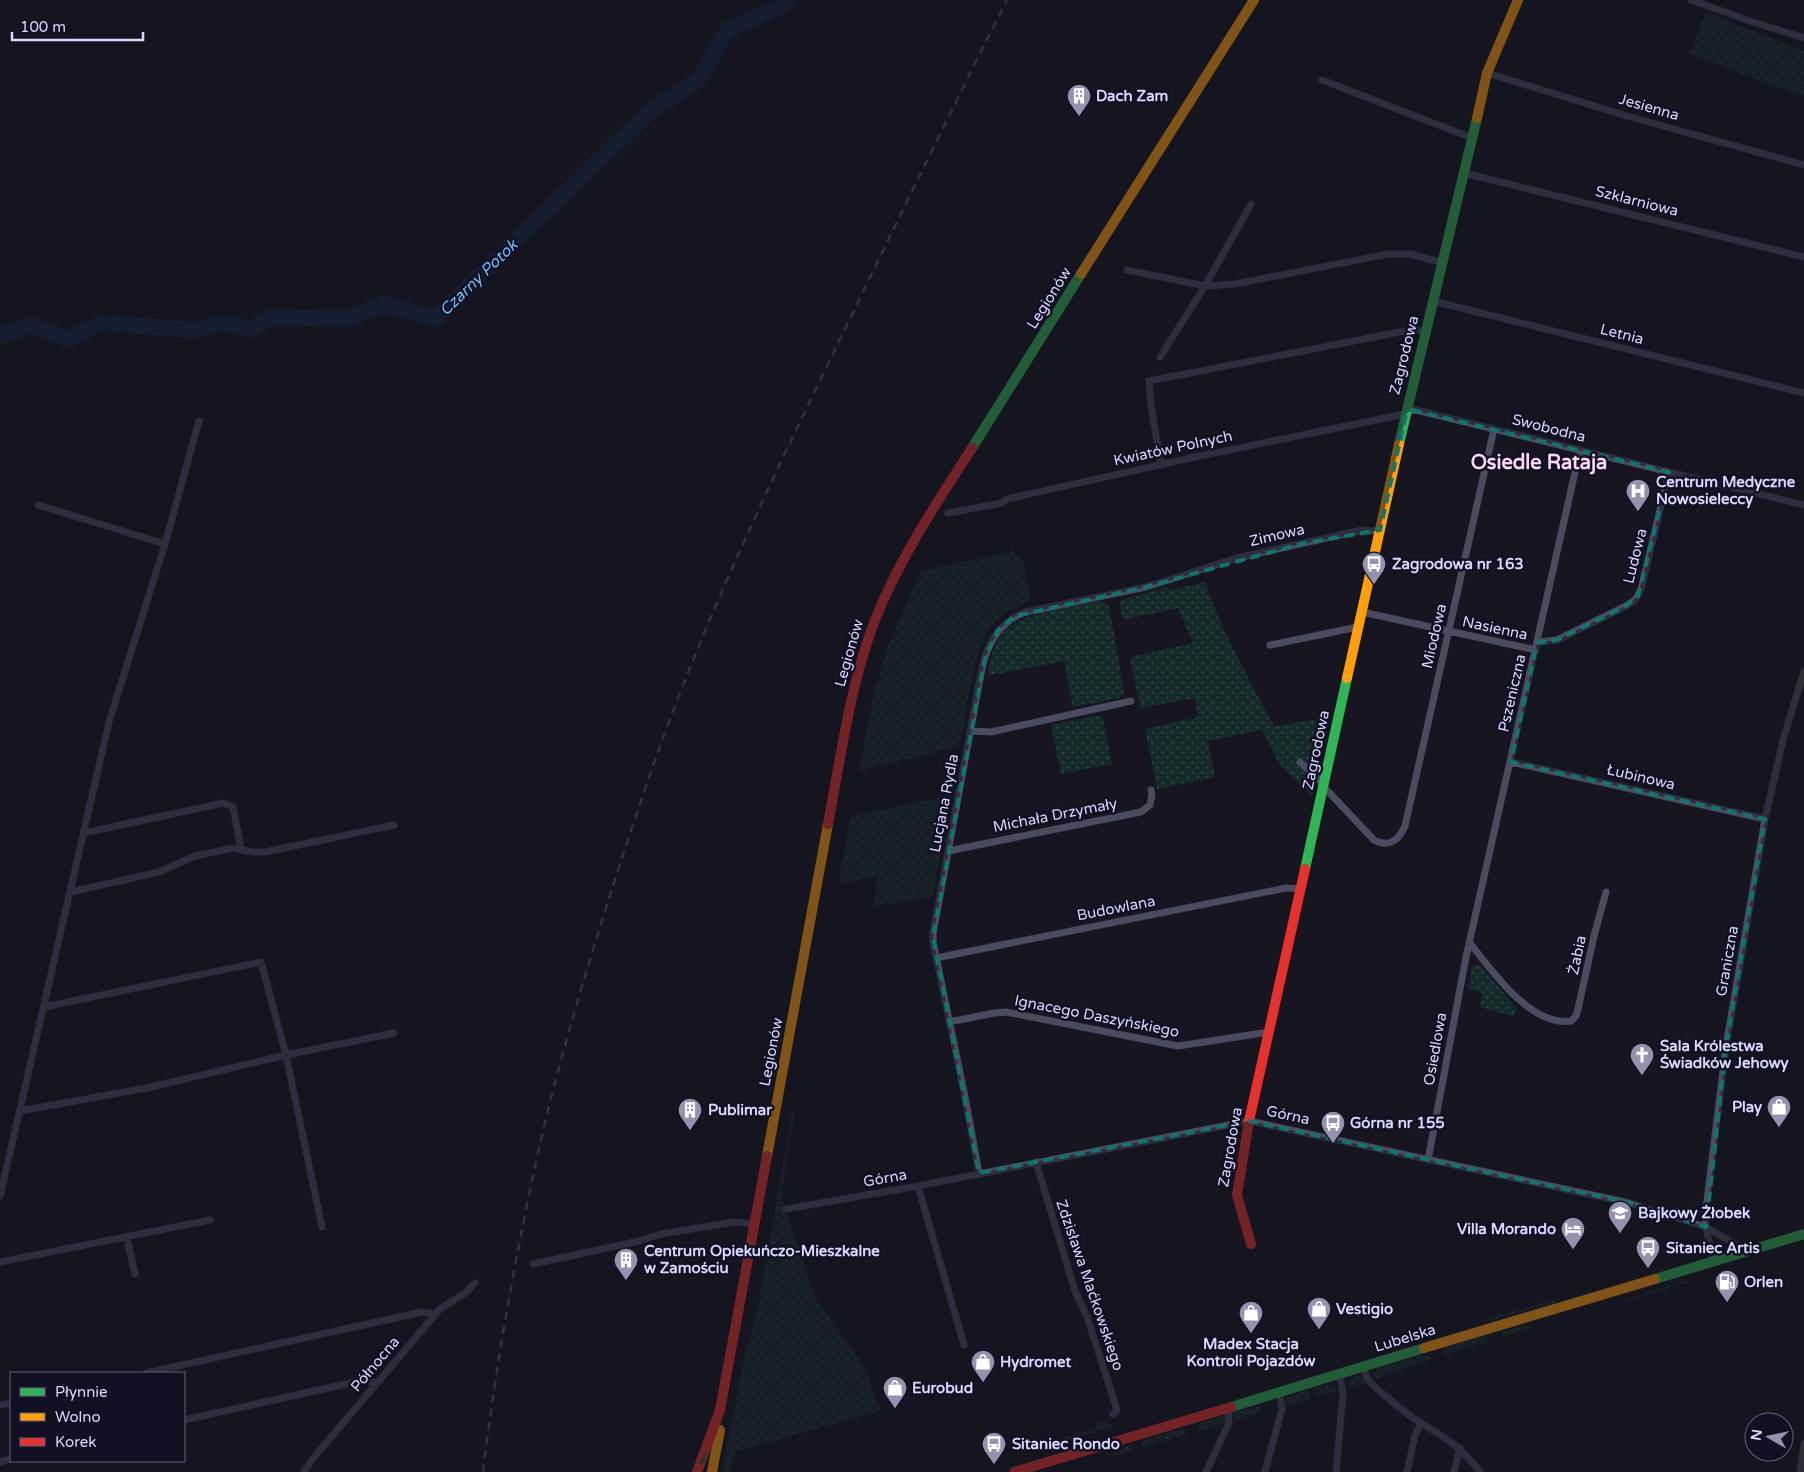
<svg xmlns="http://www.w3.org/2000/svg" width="1804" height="1472" font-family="'Varela Round',sans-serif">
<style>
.green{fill:url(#green-dots)}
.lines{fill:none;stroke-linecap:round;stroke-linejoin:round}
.river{stroke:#122843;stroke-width:16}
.street{stroke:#4b4b60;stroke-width:7}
.fast{stroke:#30b455;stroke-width:10}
.slow{stroke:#ff9f0a;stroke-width:10}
.jam{stroke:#e5322d;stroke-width:10}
.rail{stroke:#445a67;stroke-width:2.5;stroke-dasharray:8 6;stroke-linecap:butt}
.oneway{fill:#21623c}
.marked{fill:none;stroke:#0f766e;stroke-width:4;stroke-dasharray:10 6;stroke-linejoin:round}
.labels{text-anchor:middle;stroke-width:5;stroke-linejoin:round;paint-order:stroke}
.poi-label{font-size:15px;font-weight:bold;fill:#d8d7fc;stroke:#121124;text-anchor:start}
.street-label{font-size:15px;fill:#d8d7fc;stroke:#121124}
.water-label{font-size:16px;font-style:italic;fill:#6dbff4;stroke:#121124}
.district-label{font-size:20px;font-weight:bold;fill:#fcd9f2;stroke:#121124}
</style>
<defs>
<pattern id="green-dots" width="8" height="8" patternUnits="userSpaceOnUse" patternTransform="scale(1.25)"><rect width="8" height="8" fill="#142b2a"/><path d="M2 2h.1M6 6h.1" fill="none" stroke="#35494a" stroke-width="1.8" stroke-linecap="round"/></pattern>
</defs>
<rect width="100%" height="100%" fill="#161520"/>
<path class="green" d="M 1706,12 L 1804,51 L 1804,97 L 1690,54 Z
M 1013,551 L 1023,561 L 1031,601 C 1015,607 1000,614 990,627 C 973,651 966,716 960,746 L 859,771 L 874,694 L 887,648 L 921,571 Z
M 1205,582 C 1222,632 1249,679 1274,726 L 1327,718 L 1312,796 L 1280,765 L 1262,730 L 1208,741 L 1215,777 L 1157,789 L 1145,729 L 1198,717 L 1195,698 L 1140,708 L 1130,657 L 1193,643 L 1178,608 L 1123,620 L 1119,602 L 1125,599 L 1166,587 L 1173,590 Z
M 1100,601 L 1109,606 L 1124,692 L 1119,698 L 1073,707 L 1064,661 L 987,676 C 990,662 992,647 1000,636 C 1018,611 1072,607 1100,601 Z
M 1102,715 L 1112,764 L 1061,774 L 1051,725 Z
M 951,795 L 933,896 L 873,907 L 878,876 L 838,884 L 851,816 Z
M 1479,964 L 1517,1009 L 1514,1016 L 1480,1007 L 1483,993 L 1468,989 L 1472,966 Z
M 795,1111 L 781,1197 L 815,1297 L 866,1369 L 880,1411 L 735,1452 L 730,1472 L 722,1472 L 744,1360 L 758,1306 L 792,1112 Z
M 1686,1281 L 1689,1282 L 1621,1303 L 1623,1300 Z
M 1559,1298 L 1554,1303 L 1487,1321 L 1486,1319 Z
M 1526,1325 L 1532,1327 L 1501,1337 L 1503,1331 Z
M 1484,1336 L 1487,1337 L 1489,1341 L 1444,1355 L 1443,1350 L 1445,1348 Z
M 1430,1353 L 1432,1359 L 1385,1375 L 1374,1380 L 1372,1377 L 1373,1373 L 1378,1368 Z
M 1354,1376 L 1360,1376 L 1367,1383 L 1348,1388 L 1350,1380 Z
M 1328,1384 L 1335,1386 L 1338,1391 L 1316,1397 L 1313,1389 Z
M 1308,1390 L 1311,1399 L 1285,1407 L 1285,1401 L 1287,1397 Z
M 1257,1406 L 1259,1407 L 1261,1413 L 1233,1420 L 1232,1414 L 1234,1412 Z
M 1225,1415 L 1227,1422 L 1199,1431 L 1198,1424 Z
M 1095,1422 L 1112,1424 L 1113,1427 L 1032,1451 L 1030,1448 L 1035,1440 L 1037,1445 L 1097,1428 Z
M 1182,1428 L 1185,1429 L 1186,1434 L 1143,1448 L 1142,1442 L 1144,1440 Z
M 1133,1443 L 1133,1451 L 1114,1456 L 1113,1453 Z"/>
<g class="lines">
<path class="river" d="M 0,336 L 31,325 L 68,339 L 102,323 L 193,330 L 227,323 L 252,329 L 270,317 L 348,319 L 383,304 L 436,318 L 650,111 L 699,79 L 727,30 L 778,8 L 788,0"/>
<path class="street" d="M 1691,0 L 1750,21 L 1804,38
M 1487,73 L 1627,116 L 1804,165
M 1322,80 L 1472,138
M 1464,173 L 1804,257
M 1127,270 L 1205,286 L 1235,284 L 1388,254 L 1410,254 L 1443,263
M 1433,301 L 1804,393
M 1160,357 L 1205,286 L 1251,204
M 1161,465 L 1151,406 L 1149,381 L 1415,329 L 1425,332
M 38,505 L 165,544
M 948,513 L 1002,503 L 1007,499 L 1195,457 L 1400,415 C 1406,414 1410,410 1416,410 L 1804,505
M 1362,612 L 1536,650
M 1538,642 L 1557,640 L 1626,606 L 1635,600 L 1641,590 L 1669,472
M 1270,645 L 1358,627
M 971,731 L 991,732 L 1131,701
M 1300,762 L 1319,780 L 1323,786 L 1374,840 C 1389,848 1399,840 1405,826 L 1494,429
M 1511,762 L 1765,819
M 84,833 L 223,803 L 233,807 L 241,849
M 948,851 L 1141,812 L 1150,805 L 1152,795 L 1151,790
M 71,892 L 159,872 L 195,856 L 233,848 L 252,852 L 265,852 L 394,825
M 1470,943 C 1492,971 1531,1027 1571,1021 L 1576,1016 L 1578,1009 L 1594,936 L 1606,892
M 936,958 L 1286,888 L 1301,889
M 44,1007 L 261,962 L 286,1055 L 322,1227
M 949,1022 L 994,1013 L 1006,1012 L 1178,1046 L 1269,1032
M 20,1111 L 147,1088 L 286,1055 L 394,1033
M 1428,1160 L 1466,957 L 1580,450
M 1036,1162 L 1075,1291 L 1087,1317 L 1114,1400 L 1117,1411 L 1113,1414
M 979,1173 L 965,1097 L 933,942 L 933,933 L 982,668 C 988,642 999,623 1025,612 L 1146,587 L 1237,558 L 1362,530 L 1379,531
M 918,1186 L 964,1345
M 0,1196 L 109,722 L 165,544 L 199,421
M 786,1209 L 918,1186 L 1249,1121 L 1625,1202 L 1706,1227 L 1733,1243 L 1743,1252
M 127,1238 L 135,1274
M 1714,1260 L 1707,1233 L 1705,1217 L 1726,1046 L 1765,819 L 1783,740 L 1804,671
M 0,1262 L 210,1220
M 533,1264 L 639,1241 L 661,1234 L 734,1222 L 754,1224
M 1363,1366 L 1367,1378 L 1373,1385 C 1388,1398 1404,1413 1421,1423 C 1445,1437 1464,1450 1480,1472
M 146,1373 L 422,1312 L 436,1314
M 0,1405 L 11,1403
M 184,1420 L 364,1380 L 377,1383
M 0,1462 L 11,1459
M 304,1472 L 314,1457 L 440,1309 L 465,1293 L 475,1283
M 1206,1472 L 1229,1423 L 1228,1407
M 1265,1472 L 1282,1409 L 1279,1391
M 1336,1472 L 1343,1393 L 1339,1373
M 1407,1472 L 1415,1435 L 1421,1423
M 1454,1472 L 1460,1448
M 1800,1472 L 1804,1444"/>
<path class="fast" d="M 1399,444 L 1477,118
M 972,448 L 1081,274
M 1305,869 L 1347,678
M 1655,1279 L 1804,1234
M 1231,1407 L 1424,1348"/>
<path class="slow" d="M 1477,118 L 1487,73 L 1518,0
M 1081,274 L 1254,0
M 1347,678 L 1399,444
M 767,1156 L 828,824
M 1424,1348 L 1655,1279
M 712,1472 L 720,1430"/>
<path class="jam" d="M 828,824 C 841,756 850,685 875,620 C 899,559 936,504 972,448
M 1251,1244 L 1237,1195 L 1249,1121 L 1305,869
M 697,1472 L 720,1410 L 767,1156
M 1014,1472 L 1231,1407"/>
<path class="rail" d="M 483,1472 C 495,1373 512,1274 533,1176 C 555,1071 587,967 620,864 C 639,807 658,749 680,693 C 728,570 785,452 843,333 C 897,222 951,110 1007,0"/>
</g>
<defs><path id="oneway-solid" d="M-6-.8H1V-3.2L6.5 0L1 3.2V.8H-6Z" transform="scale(1.25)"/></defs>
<use class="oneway" href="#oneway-solid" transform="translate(704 1458) rotate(111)"/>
<path d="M0 0H1804V1472H0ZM 1412,410 L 1669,472 L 1638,596 L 1626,606 L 1557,640 L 1537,643 L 1511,762 L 1765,819 L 1726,1046 L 1706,1227 L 1625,1202 L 1249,1121 L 979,1173 L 933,937 L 985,658 L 998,630 L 1015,616 L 1146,587 L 1300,544 L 1380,530 L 1406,414 Z" fill="#161520" fill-opacity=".55" fill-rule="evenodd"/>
<path class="marked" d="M 1412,410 L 1669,472 L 1638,596 L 1626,606 L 1557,640 L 1537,643 L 1511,762 L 1765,819 L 1726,1046 L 1706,1227 L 1625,1202 L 1249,1121 L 979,1173 L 933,937 L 985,658 L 998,630 L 1015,616 L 1146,587 L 1300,544 L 1380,530 L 1406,414 Z"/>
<defs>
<symbol id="building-pin" viewBox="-11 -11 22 30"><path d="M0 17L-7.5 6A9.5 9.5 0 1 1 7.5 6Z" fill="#9493af" stroke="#121124"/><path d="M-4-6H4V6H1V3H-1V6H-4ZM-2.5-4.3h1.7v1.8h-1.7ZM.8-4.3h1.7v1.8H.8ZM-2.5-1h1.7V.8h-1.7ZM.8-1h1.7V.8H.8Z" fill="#fff"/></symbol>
<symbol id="hospital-pin" viewBox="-11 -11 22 30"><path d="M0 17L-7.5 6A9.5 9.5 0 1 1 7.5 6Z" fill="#9493af" stroke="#121124"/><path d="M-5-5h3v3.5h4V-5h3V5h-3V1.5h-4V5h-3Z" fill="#fff"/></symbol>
<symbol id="bus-pin" viewBox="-11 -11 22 30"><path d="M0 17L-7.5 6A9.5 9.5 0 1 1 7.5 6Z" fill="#9493af" stroke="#121124"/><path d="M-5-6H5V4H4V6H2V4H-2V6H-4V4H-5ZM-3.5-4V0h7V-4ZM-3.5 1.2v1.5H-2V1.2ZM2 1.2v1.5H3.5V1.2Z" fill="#fff"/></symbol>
<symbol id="church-pin" viewBox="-11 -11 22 30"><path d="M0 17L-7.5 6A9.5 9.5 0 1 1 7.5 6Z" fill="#9493af" stroke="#121124"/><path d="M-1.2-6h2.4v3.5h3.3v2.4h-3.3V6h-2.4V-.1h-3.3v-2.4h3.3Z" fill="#fff"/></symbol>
<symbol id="shop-pin" viewBox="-11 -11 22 30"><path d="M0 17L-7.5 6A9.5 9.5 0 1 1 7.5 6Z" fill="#9493af" stroke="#121124"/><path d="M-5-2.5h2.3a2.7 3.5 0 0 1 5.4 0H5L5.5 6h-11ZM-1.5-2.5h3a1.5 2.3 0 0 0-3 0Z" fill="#fff"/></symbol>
<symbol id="school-pin" viewBox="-11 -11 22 30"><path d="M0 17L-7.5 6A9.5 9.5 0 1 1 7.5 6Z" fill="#9493af" stroke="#121124"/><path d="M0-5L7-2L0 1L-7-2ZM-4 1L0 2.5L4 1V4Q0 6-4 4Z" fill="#fff"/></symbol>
<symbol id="hotel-pin" viewBox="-11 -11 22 30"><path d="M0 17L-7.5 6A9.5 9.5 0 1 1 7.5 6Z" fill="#9493af" stroke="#121124"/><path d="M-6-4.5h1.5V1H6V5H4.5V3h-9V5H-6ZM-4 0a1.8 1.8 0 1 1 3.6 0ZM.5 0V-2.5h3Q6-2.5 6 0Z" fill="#fff"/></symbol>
<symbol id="fuel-pin" viewBox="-11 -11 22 30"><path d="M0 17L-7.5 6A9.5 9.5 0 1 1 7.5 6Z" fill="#9493af" stroke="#121124"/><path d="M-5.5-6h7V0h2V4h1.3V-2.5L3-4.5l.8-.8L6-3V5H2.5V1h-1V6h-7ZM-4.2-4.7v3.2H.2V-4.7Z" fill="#fff"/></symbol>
</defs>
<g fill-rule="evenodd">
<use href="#building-pin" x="1065" y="82" width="28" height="38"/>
<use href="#hospital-pin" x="1624" y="477" width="28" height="38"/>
<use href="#bus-pin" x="1360" y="550" width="28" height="38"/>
<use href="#church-pin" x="1628" y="1041" width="28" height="38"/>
<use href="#shop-pin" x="1765" y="1093" width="28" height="38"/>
<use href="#building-pin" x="676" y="1096" width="28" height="38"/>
<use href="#bus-pin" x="1319" y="1109" width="28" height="38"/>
<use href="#school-pin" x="1606" y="1199" width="28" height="38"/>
<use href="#hotel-pin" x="1559" y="1215" width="28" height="38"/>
<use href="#bus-pin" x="1634" y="1234" width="28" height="38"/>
<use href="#building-pin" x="612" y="1246" width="28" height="38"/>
<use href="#fuel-pin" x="1713" y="1268" width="28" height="38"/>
<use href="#shop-pin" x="1305" y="1295" width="28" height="38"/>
<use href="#shop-pin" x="1237" y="1299" width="28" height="38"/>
<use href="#shop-pin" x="969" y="1348" width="28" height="38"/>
<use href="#shop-pin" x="881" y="1374" width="28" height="38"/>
<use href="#bus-pin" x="980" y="1430" width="28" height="38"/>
</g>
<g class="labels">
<g class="poi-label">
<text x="1096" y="101">Dach Zam</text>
<text x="1656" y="487">Centrum Medyczne<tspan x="1656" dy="17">Nowosieleccy</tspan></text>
<text x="1392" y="569">Zagrodowa nr 163</text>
<text x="1660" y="1051">Sala Królestwa<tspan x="1660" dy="17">Świadków Jehowy</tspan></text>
<text x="1762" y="1112" text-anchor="end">Play</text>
<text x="708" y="1115">Publimar</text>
<text x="1350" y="1128">Górna nr 155</text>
<text x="1638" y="1218">Bajkowy Żłobek</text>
<text x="1556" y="1234" text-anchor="end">Villa Morando</text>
<text x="1666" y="1253">Sitaniec Artis</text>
<text x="644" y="1256">Centrum Opiekuńczo-Mieszkalne<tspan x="644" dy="17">w Zamościu</tspan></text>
<text x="1744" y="1287">Orlen</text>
<text x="1336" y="1314">Vestigio</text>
<text x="1251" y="1349" text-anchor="middle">Madex Stacja<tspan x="1251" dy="17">Kontroli Pojazdów</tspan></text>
<text x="1000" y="1367">Hydromet</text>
<text x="912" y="1393">Eurobud</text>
<text x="1012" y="1449">Sitaniec Rondo</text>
</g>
<g class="street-label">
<text transform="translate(1649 107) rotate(16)" y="5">Jesienna</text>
<text transform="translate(1637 201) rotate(14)" y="5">Szklarniowa</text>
<text transform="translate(1049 298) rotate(-58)" y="5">Legionów</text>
<text transform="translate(1622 334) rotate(14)" y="5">Letnia</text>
<text transform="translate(1404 355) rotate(-76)" y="5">Zagrodowa</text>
<text transform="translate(1549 428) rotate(14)" y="5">Swobodna</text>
<text transform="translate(1173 448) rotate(-12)" y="5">Kwiatów Polnych</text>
<text transform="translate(1277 535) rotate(-13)" y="5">Zimowa</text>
<text transform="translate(1635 556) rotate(-76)" y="5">Ludowa</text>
<text transform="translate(1495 628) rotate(12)" y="5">Nasienna</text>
<text transform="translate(1434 636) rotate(-77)" y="5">Miodowa</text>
<text transform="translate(849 653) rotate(-74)" y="5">Legionów</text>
<text transform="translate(1512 693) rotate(-77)" y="5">Pszeniczna</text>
<text transform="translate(1316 750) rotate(-78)" y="5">Zagrodowa</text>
<text transform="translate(1641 777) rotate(13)" y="5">Łubinowa</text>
<text transform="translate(944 803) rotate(-79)" y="5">Lucjana Rydla</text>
<text transform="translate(1055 815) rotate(-11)" y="5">Michała Drzymały</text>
<text transform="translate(1116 908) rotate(-11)" y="5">Budowlana</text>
<text transform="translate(1577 955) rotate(-78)" y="5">Żabia</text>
<text transform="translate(1727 961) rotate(-80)" y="5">Graniczna</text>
<text transform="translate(1097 1016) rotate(11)" y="5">Ignacego Daszyńskiego</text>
<text transform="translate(1435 1049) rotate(-80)" y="5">Osiedlowa</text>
<text transform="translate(771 1052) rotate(-79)" y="5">Legionów</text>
<text transform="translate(1288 1115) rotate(12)" y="5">Górna</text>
<text transform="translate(1230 1147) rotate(-80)" y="5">Zagrodowa</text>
<text transform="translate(885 1178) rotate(-10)" y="5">Górna</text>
<text transform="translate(1090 1285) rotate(71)" y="5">Zdzisława Maćkowskiego</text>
<text transform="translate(1405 1338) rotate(-17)" y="5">Lubelska</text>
<text transform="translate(375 1364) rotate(-50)" y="5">Północna</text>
</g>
<g class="water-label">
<text transform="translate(478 277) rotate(-44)" y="6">Czarny Potok</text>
</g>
<g class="district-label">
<text x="1539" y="469">Osiedle Rataja</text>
</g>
</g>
<rect x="10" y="1372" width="175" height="90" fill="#121124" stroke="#61607a"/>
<rect x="20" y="1388" width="25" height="8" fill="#30b455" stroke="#61607a"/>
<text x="55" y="1397" font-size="15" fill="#d8d7fc">Płynnie</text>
<rect x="20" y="1413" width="25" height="8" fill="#ff9f0a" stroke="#61607a"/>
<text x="55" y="1422" font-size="15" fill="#d8d7fc">Wolno</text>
<rect x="20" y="1438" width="25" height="8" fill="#e5322d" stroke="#61607a"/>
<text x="55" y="1447" font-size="15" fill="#d8d7fc">Korek</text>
<g transform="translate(1769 1437) rotate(279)"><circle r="24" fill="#121124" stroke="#61607a"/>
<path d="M0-4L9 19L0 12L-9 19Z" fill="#9493af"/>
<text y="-8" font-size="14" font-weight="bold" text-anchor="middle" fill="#d8d7fc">N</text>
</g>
<path d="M12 32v8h131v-8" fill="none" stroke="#d8d7fc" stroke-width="2.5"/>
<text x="20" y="32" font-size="15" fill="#d8d7fc" stroke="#121124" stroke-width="4" paint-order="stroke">100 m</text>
</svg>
